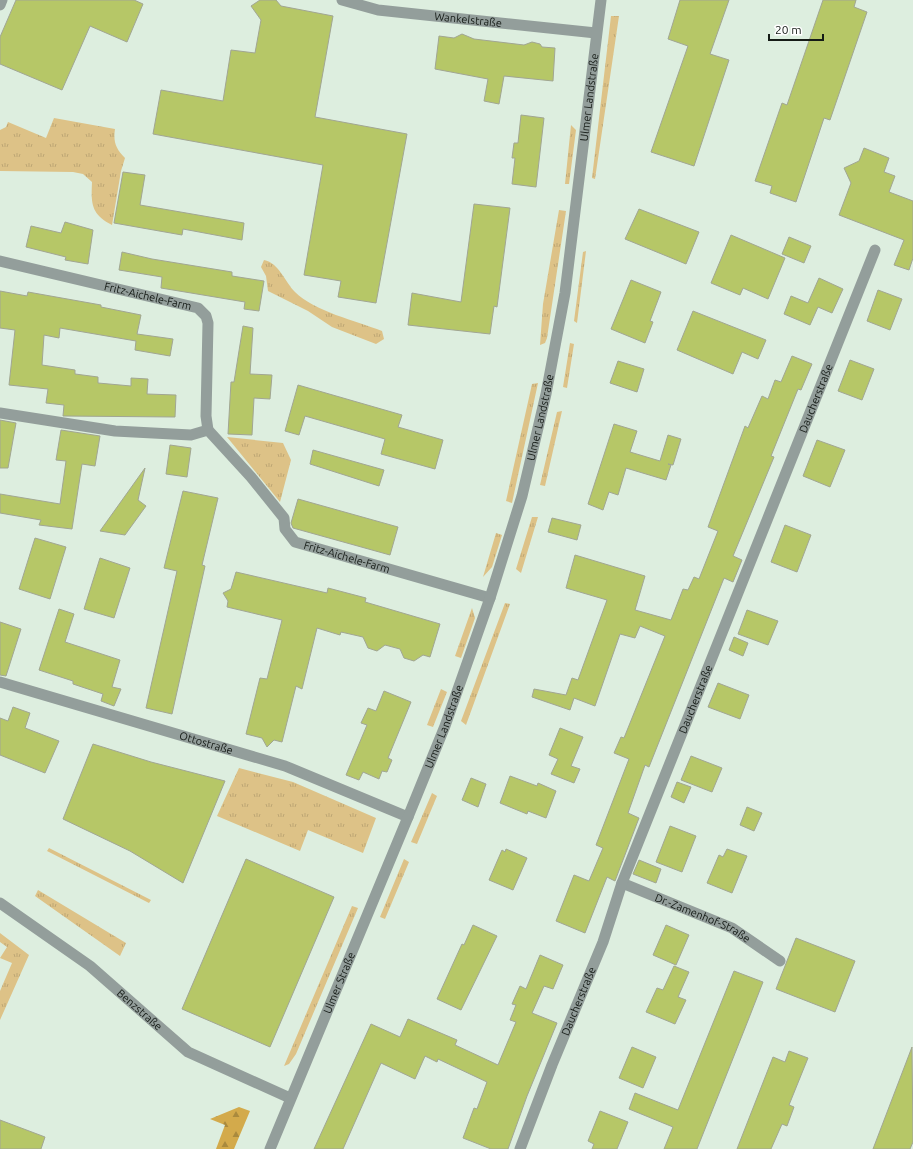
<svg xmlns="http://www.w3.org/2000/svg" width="913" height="1149" font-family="Ubuntu,sans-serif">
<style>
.grass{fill:url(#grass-tufts)}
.forest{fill:url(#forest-firs)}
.building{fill:#b6c767;stroke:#a1a693}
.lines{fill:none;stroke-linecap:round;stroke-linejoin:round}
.minor{stroke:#939e9b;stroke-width:11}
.tertiary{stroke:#939e9b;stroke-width:11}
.labels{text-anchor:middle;stroke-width:3;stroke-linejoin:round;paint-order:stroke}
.street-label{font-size:11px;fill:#151b16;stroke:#fff}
</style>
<defs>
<pattern id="grass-tufts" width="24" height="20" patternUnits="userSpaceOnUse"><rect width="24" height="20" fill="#ddc287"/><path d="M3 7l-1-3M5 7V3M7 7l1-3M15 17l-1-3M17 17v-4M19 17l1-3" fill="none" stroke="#bda674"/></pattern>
<pattern id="forest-firs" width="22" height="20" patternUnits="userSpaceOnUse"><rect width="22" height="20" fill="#d3aa4b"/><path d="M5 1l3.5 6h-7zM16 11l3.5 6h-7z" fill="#aa8a3d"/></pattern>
</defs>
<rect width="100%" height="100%" fill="#ddeedf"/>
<path class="grass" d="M 611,16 L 619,16 L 595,179 L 592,178 Z
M 54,118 L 115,129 C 113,142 116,149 125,158 L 121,171 L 112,225 C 91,214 91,204 92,182 L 83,174 L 73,172 L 0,171 L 0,130 L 6,127 L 8,122 L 46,138 Z
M 571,125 L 576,130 L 569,184 L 565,184 Z
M 559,210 L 566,211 L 547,338 L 545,343 L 540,345 L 543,304 Z
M 586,251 L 577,323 L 574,321 L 583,252 Z
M 264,260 C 279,263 285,282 295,292 C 314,311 356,321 382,331 L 384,339 L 376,344 L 332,327 L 308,311 L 268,291 L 266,276 L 261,267 Z
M 570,343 L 574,344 L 567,388 L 563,387 Z
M 538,383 L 512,503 L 506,501 L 532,384 Z
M 562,411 L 545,486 L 540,485 L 557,412 Z
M 227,437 L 283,443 L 291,460 L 280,502 Z
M 532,517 L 538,517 L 521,573 L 516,569 Z
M 496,533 L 502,535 L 492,567 L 483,577 Z
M 505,603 L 510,604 L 466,725 L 461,721 Z
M 472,608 L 475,618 L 461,658 L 455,656 Z
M 441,689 L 447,692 L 433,727 L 427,725 Z
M 239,768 L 293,782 L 376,818 L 363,853 L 308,830 L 300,851 L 217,816 Z
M 432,793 L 437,796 L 417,844 L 411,842 Z
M 49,848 L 151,900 L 149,903 L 47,851 Z
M 404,859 L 409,862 L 385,919 L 380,917 Z
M 38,890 L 126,943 L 120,956 L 35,896 Z
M 352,906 L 358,908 L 296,1054 L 289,1064 L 284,1066 Z
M 0,933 L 29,955 L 0,1020 L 0,991 L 12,963 L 0,958 L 7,947 L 0,942 Z"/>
<path class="forest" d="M 239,1107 L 250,1111 L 234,1149 L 216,1149 L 225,1125 L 210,1119 Z"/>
<path class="building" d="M 16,0 L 134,0 L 143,4 L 127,42 L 90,26 L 62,90 L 0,64 L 0,37 Z
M 260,0 L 276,0 L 281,6 L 333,16 L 315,117 L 407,134 L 376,303 L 338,297 L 341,281 L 304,275 L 323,165 L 153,134 L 161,90 L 223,101 L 231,50 L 255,53 L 261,20 L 251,6 Z
M 680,0 L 729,0 L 710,54 L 729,60 L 694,166 L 651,152 L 688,46 L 668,39 Z
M 823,0 L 856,0 L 854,7 L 867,12 L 830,120 L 824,118 L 796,202 L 770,193 L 772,186 L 755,181 L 782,103 L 787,105 Z
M 462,34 L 474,39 L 524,45 L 532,42 L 540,44 L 542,47 L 555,48 L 553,81 L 504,76 L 499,104 L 484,101 L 488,79 L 435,69 L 439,36 L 454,38 Z
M 521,115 L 544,118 L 536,187 L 512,184 L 515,158 L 512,158 L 514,143 L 518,143 Z
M 864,148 L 889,158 L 884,172 L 895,176 L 889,192 L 913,201 L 913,258 L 909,270 L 894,265 L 904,240 L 839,215 L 851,183 L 844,168 L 859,161 Z
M 123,172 L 145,175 L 140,205 L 244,223 L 242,240 L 183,229 L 182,235 L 114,223 Z
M 474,204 L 510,208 L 497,307 L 494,306 L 490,334 L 408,325 L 412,293 L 461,302 Z
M 639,209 L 699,232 L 686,264 L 625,239 Z
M 65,222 L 93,230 L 88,264 L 65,260 L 66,257 L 26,247 L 31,226 L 61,233 Z
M 731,235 L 785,258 L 768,299 L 743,288 L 740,295 L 711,283 Z
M 789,237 L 811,246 L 804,263 L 782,254 Z
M 122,252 L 152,259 L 232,272 L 232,276 L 264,281 L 259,311 L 244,309 L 245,302 L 161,288 L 162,277 L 119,270 Z
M 819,278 L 843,289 L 832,313 L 818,307 L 810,325 L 784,314 L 791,296 L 808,303 Z
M 631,280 L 661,292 L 650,321 L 653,322 L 645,343 L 611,329 Z
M 878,290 L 902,299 L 890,330 L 867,321 Z
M 0,291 L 27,296 L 28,292 L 101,305 L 101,307 L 141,315 L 137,334 L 173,339 L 170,356 L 135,350 L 136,341 L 60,328 L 59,338 L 44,335 L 42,365 L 75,370 L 75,374 L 98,377 L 98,383 L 131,386 L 131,378 L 148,379 L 147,394 L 176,395 L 175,417 L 63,416 L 64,405 L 46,403 L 48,389 L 9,385 L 15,330 L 0,328 Z
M 693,311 L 766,340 L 758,359 L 742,352 L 733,374 L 677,350 Z
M 243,326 L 253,328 L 250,374 L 272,375 L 270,399 L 254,398 L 252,435 L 228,434 L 231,382 L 234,382 Z
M 792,356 L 812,364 L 801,390 L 798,389 L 771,456 L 774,457 L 733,556 L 742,560 L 733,582 L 724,578 L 649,767 L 645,765 L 628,813 L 639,818 L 615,881 L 607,877 L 585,933 L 556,921 L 574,875 L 589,881 L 603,848 L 596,845 L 629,759 L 614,753 L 621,737 L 624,738 L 665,636 L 640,626 L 635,638 L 620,634 L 595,706 L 574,698 L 570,710 L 532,697 L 534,689 L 566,695 L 572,678 L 578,680 L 607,600 L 566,588 L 575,555 L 645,576 L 635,610 L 671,620 L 683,589 L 688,590 L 694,577 L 699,579 L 718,531 L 708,527 L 745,426 L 748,428 L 762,396 L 768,399 L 775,380 L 781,382 Z
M 850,360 L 874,369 L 862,400 L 838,391 Z
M 618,361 L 644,369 L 637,392 L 610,383 Z
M 298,385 L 402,415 L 398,427 L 443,440 L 435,469 L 381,454 L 385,439 L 305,416 L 299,435 L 285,431 Z
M 0,420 L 16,423 L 8,468 L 0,468 Z
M 614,424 L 637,431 L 630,452 L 660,461 L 668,435 L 681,439 L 673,465 L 668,464 L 671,465 L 666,480 L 626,468 L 618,495 L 609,492 L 603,510 L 588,504 Z
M 61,430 L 100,436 L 95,466 L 82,464 L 72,529 L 39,525 L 41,520 L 0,513 L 0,494 L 60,504 L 66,461 L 56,460 Z
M 817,440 L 845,450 L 830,487 L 803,476 Z
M 170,445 L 191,448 L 187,477 L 166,474 Z
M 313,450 L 384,470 L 379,486 L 310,464 Z
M 145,468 L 138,500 L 146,506 L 125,535 L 100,531 Z
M 183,491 L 218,498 L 202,565 L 205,566 L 172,714 L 146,708 L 177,571 L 164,568 Z
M 298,499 L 398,527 L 390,555 L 293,528 L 291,523 Z
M 552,518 L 581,525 L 577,540 L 548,532 Z
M 785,525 L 811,535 L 797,572 L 771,562 Z
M 35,538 L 66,547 L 50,599 L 19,589 Z
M 100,558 L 130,568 L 114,618 L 84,609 Z
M 236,572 L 327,593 L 328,588 L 366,598 L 365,602 L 440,624 L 430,657 L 423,655 L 414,661 L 404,658 L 400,649 L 385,645 L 377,651 L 368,648 L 363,637 L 341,632 L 340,635 L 317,628 L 302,689 L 296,686 L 282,742 L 274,740 L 267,747 L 262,738 L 246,734 L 260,678 L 267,679 L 282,620 L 227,607 L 228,601 L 223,593 L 231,589 Z
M 59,609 L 74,614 L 65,642 L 120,660 L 112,687 L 121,689 L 114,706 L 101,701 L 103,694 L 73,684 L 73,681 L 39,670 Z
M 747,610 L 778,621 L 768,645 L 738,634 Z
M 0,622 L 21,629 L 6,676 L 0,675 Z
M 734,637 L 748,643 L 743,656 L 729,650 Z
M 718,683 L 749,695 L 740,719 L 708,707 Z
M 384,691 L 411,702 L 388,758 L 392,760 L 387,772 L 382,771 L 379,779 L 363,772 L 359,780 L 346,775 L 367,725 L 361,723 L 368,708 L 376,711 Z
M 13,707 L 30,713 L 25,728 L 59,741 L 45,773 L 0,755 L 0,718 L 8,721 Z
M 560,728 L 583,737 L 571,766 L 580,769 L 574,783 L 551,774 L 558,759 L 549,755 Z
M 93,744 L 151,762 L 225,781 L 183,883 L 130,851 L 63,819 Z
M 691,756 L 722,768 L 712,792 L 681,780 Z
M 510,776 L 537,786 L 538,783 L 556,791 L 546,818 L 528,811 L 527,814 L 500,803 Z
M 471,778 L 486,784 L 478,807 L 462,800 Z
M 677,782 L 691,787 L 684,803 L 671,797 Z
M 747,807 L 762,813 L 754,831 L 740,825 Z
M 670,826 L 696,836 L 682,872 L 656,862 Z
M 506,849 L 527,858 L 513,890 L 489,880 L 502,850 L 505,852 Z
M 727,849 L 747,856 L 732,893 L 707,883 L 719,855 L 723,857 Z
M 246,859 L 334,897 L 270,1047 L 182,1009 Z
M 639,860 L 661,869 L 656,883 L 633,874 Z
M 473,925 L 497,936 L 461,1010 L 437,999 L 462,944 L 464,945 Z
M 666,925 L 689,935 L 676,965 L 653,955 Z
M 796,938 L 855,961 L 835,1012 L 776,989 Z
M 540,955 L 563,965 L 553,989 L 544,986 L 532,1013 L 557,1023 L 527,1096 L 508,1149 L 491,1149 L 463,1138 L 474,1108 L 477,1109 L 487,1082 L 438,1059 L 437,1062 L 425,1056 L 415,1079 L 381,1063 L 343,1149 L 314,1149 L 371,1024 L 400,1037 L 408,1019 L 457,1040 L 455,1045 L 498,1065 L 516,1022 L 510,1020 L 516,1005 L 512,1004 L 520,986 L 526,989 Z
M 674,966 L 689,972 L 678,997 L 686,1000 L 675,1024 L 646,1012 L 657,988 L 663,990 Z
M 734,971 L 763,982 L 749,1018 L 697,1149 L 664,1149 L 673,1127 L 629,1109 L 635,1093 L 678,1110 Z
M 632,1047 L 656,1057 L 643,1088 L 619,1078 Z
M 912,1047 L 913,1142 L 910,1149 L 873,1149 Z
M 789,1051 L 808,1058 L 789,1105 L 794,1107 L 787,1126 L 782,1124 L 771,1149 L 737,1149 L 773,1057 L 785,1062 Z
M 600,1111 L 628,1122 L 617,1149 L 592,1149 L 594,1144 L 588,1141 Z
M 0,1120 L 45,1137 L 41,1149 L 0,1149 Z"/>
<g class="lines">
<g class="minor">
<path d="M 0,5 L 2,0"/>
<path id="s1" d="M 0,261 L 198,308 L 206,316 L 208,323 L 206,416 L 208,430"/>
<path id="s2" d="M 0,413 L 115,431 L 191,435 L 208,430 L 251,477 L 284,518 L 285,529 L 295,542 L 490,598"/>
<path id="s3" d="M 0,682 L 285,766 L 408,817"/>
<path id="s4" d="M 622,883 L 732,928 L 780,961"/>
<path id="s5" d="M 520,1149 L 552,1065 L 603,942 L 622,883 L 875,250"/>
</g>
<g class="tertiary">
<path id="s6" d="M 342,0 L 378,10 L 596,33"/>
<path id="s7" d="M 0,903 L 90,966 L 188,1052 L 290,1098"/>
<path id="s8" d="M 270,1149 L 408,817 L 445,726 L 490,598 L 522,496 L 546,394 L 565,293 L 601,0"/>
</g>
</g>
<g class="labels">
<g class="street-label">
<text dy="4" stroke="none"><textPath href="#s6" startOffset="128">Wankelstraße</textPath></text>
<text dy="4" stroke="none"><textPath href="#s8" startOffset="1105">Ulmer Landstraße</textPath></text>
<text dy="4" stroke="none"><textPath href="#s1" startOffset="152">Fritz-Aichele-Farm</textPath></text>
<text dy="4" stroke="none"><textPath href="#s5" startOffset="807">Daucherstraße</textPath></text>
<text dy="4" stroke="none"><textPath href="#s8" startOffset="781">Ulmer Landstraße</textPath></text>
<text dy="4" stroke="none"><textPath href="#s2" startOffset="408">Fritz-Aichele-Farm</textPath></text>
<text dy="4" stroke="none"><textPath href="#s5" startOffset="483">Daucherstraße</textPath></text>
<text dy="4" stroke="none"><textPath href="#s8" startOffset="457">Ulmer Landstraße</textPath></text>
<text dy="4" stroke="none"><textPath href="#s3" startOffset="215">Ottostraße</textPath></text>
<text dy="4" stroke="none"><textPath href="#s4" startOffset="88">Dr.-Zamenhof-Straße</textPath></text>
<text dy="4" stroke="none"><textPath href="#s8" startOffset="180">Ulmer Straße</textPath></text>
<text dy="4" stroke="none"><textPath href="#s5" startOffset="159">Daucherstraße</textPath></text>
<text dy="4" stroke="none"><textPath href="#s7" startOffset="176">Benzstraße</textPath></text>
</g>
</g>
<path d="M769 34v6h54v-6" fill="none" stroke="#151b16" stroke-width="2"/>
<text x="775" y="34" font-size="12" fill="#151b16" stroke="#ffffff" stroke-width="3" paint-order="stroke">20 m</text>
</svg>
